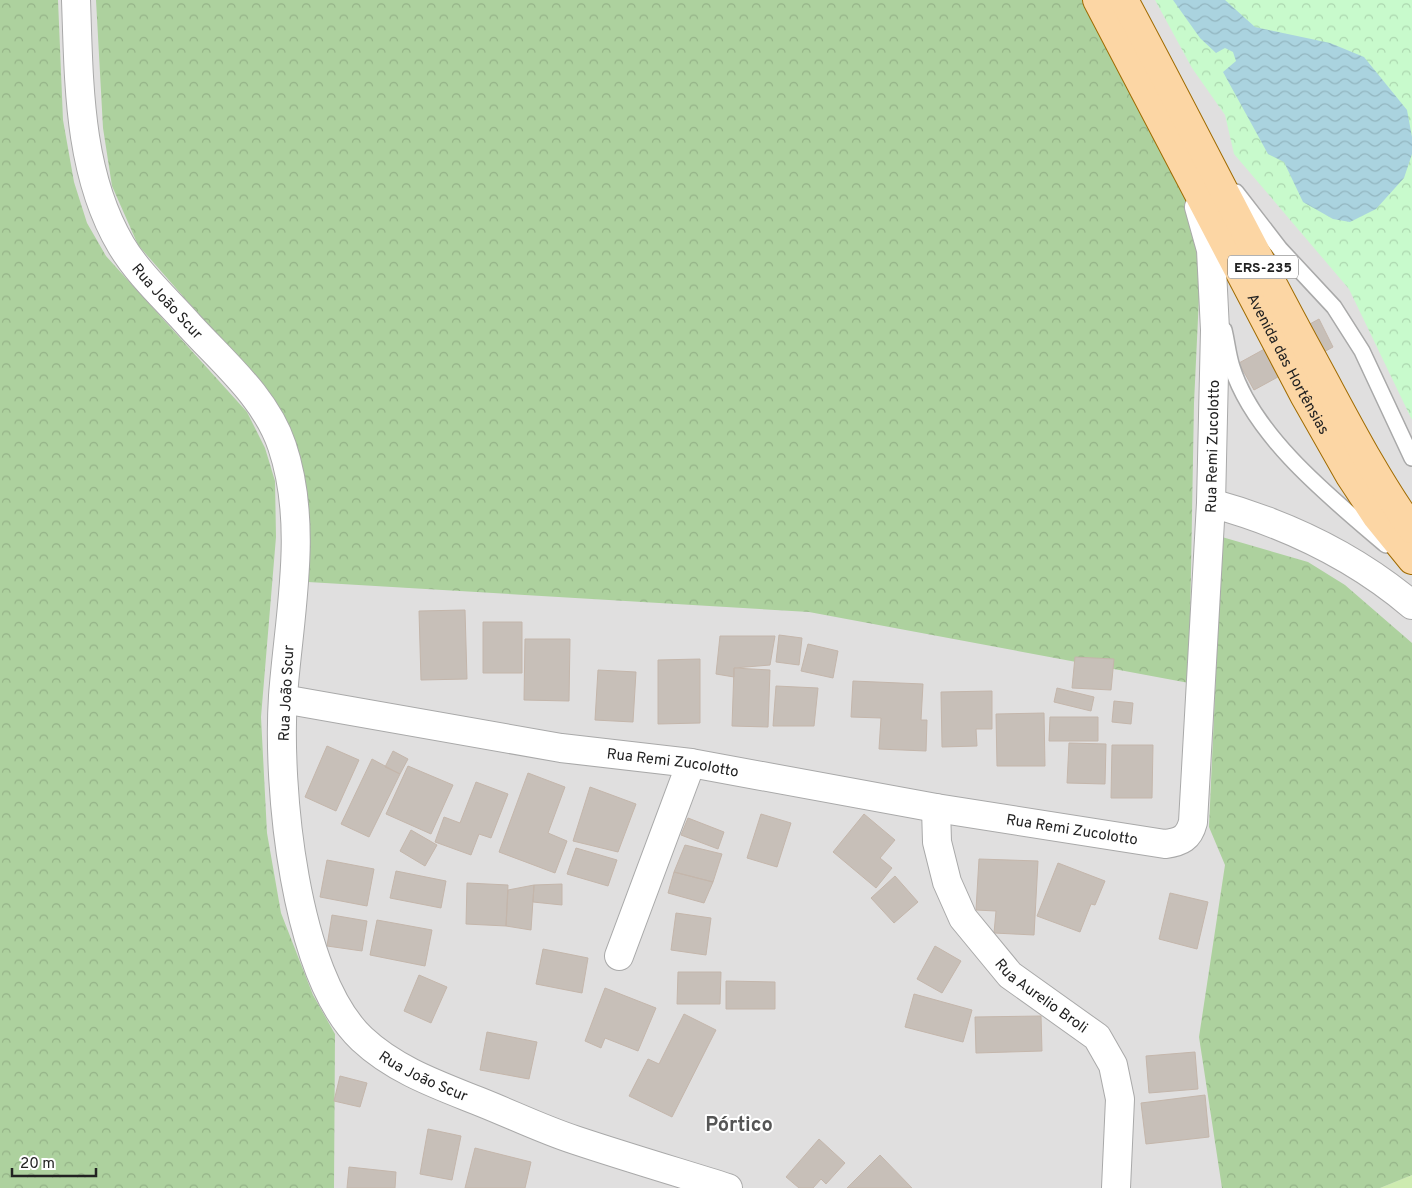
<svg xmlns="http://www.w3.org/2000/svg" width="1412" height="1188" font-family="Overpass,sans-serif">
<style>
.residential{fill:#e0dfdf}
.grass{fill:#cdebb0}
.forest{fill:url(#forest-crowns)}
.park{fill:url(#park-crowns)}
.water{fill:url(#water-waves)}
.building{fill:#c7bfb8;stroke:#c4b6ab}
.lines{fill:none;stroke-linecap:round;stroke-linejoin:round}
.lane-casing{stroke:#a9a9a9;stroke-width:18}
.street-casing{stroke:#a9a9a9;stroke-width:30}
.primary-casing{stroke:#a06b00;stroke-width:30}
.lane{stroke:#fff;stroke-width:15}
.street{stroke:#fff;stroke-width:28}
.primary{stroke:#fcd6a4;stroke-width:28}
.labels{text-anchor:middle;stroke-width:4;stroke-linejoin:round;paint-order:stroke}
.shield{fill:#fff;stroke:#646464;stroke-width:1}
.shield-label{font-size:14px;font-weight:bold;fill:#222}
.street-label{font-size:15px;fill:#222;stroke:#fff}
.district-label{font-size:20px;font-weight:bold;fill:#555;stroke:#fff}
</style>
<defs>
<pattern id="forest-crowns" width="20" height="18" patternUnits="userSpaceOnUse" patternTransform="scale(1.25)"><rect width="20" height="18" fill="#add19e"/><path d="M2 6a3 3 0 1 1 6 0M12 15a3 3 0 1 1 6 0" fill="none" stroke="#95b388"/></pattern>
<pattern id="park-crowns" width="20" height="18" patternUnits="userSpaceOnUse" patternTransform="scale(1.25)"><rect width="20" height="18" fill="#c8facc"/><path d="M2 6a3 3 0 1 1 6 0M12 15a3 3 0 1 1 6 0" fill="none" stroke="#acd6af"/></pattern>
<pattern id="water-waves" width="16" height="10" patternUnits="userSpaceOnUse" patternTransform="scale(1.25)"><rect width="16" height="10" fill="#aad3df"/><path d="M0 5q4-4 8 0t8 0" fill="none" stroke="#92b5bf"/></pattern>
</defs>
<rect width="100%" height="100%" fill="#f2efe9"/>
<path class="residential" d="M 0,0 L 1412,0 L 1412,1188 L 0,1188 Z"/>
<path class="grass" d="M 1412,1175 L 1412,1188 L 1380,1188 Z"/>
<path class="forest" d="M 0,0 L 58,0 L 63,120 L 74,182 L 87,223 L 106,256 L 247,412 L 265,448 L 275,481 L 276,537 L 261,717 L 267,833 L 281,913 L 313,995 L 335,1034 L 334,1188 L 0,1188 Z
M 96,0 L 1084,0 L 1172,170 L 1190,208 L 1195,243 L 1200,276 L 1194,403 L 1189,683 L 809,612 L 308,582 L 307,553 L 262,386 L 138,245 L 112,186 L 103,128 Z
M 1222,537 L 1308,562 L 1345,585 L 1412,643 L 1412,1175 L 1380,1188 L 1222,1188 L 1199,1037 L 1225,865 L 1209,827 Z"/>
<path class="park" d="M 1155,0 L 1412,0 L 1412,420 L 1349,289 L 1234,154 L 1225,115 L 1192,68 Z"/>
<path class="water" d="M 1173,0 L 1225,0 L 1255,27 L 1330,43 L 1364,57 L 1407,110 L 1412,137 L 1412,154 L 1404,178 L 1376,209 L 1350,222 L 1333,219 L 1303,202 L 1284,162 L 1268,154 L 1223,72 L 1236,61 L 1233,52 L 1225,48 L 1216,53 L 1200,38 Z"/>
<path class="building" d="M 1319,319 L 1333,347 L 1254,390 L 1239,363 Z
M 465,610 L 467,679 L 421,680 L 419,611 Z
M 483,622 L 522,622 L 522,673 L 483,673 Z
M 779,635 L 802,638 L 799,665 L 776,662 Z
M 720,636 L 775,636 L 770,665 L 734,668 L 734,677 L 716,674 Z
M 525,639 L 570,639 L 569,701 L 524,700 Z
M 808,644 L 838,651 L 833,678 L 801,671 Z
M 1075,657 L 1114,659 L 1111,690 L 1072,688 Z
M 700,659 L 700,723 L 658,724 L 658,660 Z
M 734,668 L 770,670 L 768,727 L 732,726 Z
M 598,670 L 636,672 L 633,722 L 595,720 Z
M 853,681 L 923,684 L 921,720 L 927,720 L 926,751 L 879,749 L 881,718 L 851,717 Z
M 776,686 L 818,688 L 814,726 L 773,726 Z
M 1057,688 L 1094,697 L 1091,711 L 1054,702 Z
M 992,691 L 992,729 L 976,729 L 977,746 L 942,747 L 941,692 Z
M 1114,701 L 1133,703 L 1131,724 L 1112,722 Z
M 1044,713 L 1045,766 L 997,766 L 996,714 Z
M 1050,717 L 1098,717 L 1098,741 L 1049,741 Z
M 1069,743 L 1106,744 L 1105,784 L 1067,783 Z
M 1112,745 L 1153,745 L 1152,798 L 1111,798 Z
M 327,746 L 359,760 L 336,811 L 305,797 Z
M 393,751 L 408,759 L 400,774 L 385,767 Z
M 372,759 L 400,774 L 369,837 L 341,824 Z
M 408,766 L 453,785 L 431,834 L 386,814 Z
M 528,773 L 565,787 L 548,833 L 567,841 L 555,873 L 499,852 Z
M 476,782 L 508,794 L 491,838 L 479,834 L 471,855 L 435,842 L 444,817 L 460,823 Z
M 590,787 L 636,804 L 618,852 L 573,841 Z
M 761,814 L 791,823 L 777,867 L 747,858 Z
M 864,814 L 895,840 L 880,858 L 892,868 L 876,888 L 833,852 Z
M 688,818 L 724,832 L 718,849 L 681,835 Z
M 411,830 L 437,845 L 425,866 L 400,851 Z
M 685,845 L 722,854 L 713,882 L 674,872 Z
M 576,848 L 617,860 L 608,886 L 567,874 Z
M 979,859 L 1038,861 L 1034,935 L 994,933 L 996,911 L 976,910 Z
M 327,860 L 374,869 L 367,906 L 320,897 Z
M 1058,863 L 1105,881 L 1095,905 L 1091,904 L 1080,932 L 1037,916 Z
M 396,871 L 446,881 L 441,908 L 390,898 Z
M 674,872 L 713,882 L 704,903 L 668,893 Z
M 895,876 L 918,902 L 894,923 L 871,898 Z
M 467,883 L 508,885 L 506,926 L 466,924 Z
M 562,884 L 562,905 L 533,902 L 534,885 Z
M 534,885 L 531,930 L 506,926 L 508,890 Z
M 1170,893 L 1208,902 L 1197,949 L 1159,939 Z
M 676,913 L 711,918 L 706,955 L 671,950 Z
M 332,915 L 367,921 L 362,951 L 327,946 Z
M 377,920 L 432,930 L 425,966 L 370,955 Z
M 935,946 L 961,961 L 942,993 L 917,979 Z
M 543,949 L 588,958 L 582,993 L 536,984 Z
M 678,972 L 721,972 L 720,1004 L 677,1004 Z
M 419,975 L 447,987 L 431,1023 L 404,1011 Z
M 726,981 L 775,982 L 775,1009 L 726,1009 Z
M 605,988 L 656,1008 L 638,1051 L 605,1038 L 601,1048 L 585,1041 Z
M 914,994 L 972,1010 L 963,1042 L 905,1027 Z
M 684,1014 L 716,1030 L 672,1117 L 629,1096 L 648,1059 L 659,1064 Z
M 1041,1016 L 1042,1051 L 976,1053 L 975,1017 Z
M 487,1032 L 537,1042 L 529,1079 L 480,1070 Z
M 1195,1052 L 1198,1089 L 1149,1093 L 1146,1056 Z
M 340,1076 L 367,1083 L 360,1107 L 334,1101 Z
M 1205,1095 L 1209,1137 L 1146,1144 L 1141,1103 Z
M 428,1129 L 461,1136 L 452,1180 L 420,1174 Z
M 819,1139 L 845,1163 L 826,1184 L 821,1179 L 813,1188 L 799,1188 L 786,1177 Z
M 475,1148 L 531,1162 L 525,1188 L 465,1188 Z
M 880,1155 L 912,1188 L 847,1188 Z
M 349,1167 L 396,1172 L 395,1188 L 347,1188 Z"/>
<g class="lines">
<defs>
<path id="lane" d="M 1236,192 L 1280,249 L 1334,307 L 1362,351 L 1412,458
M 1224,330 C 1227,342 1228,355 1232,367 C 1254,437 1332,499 1386,545"/>
<g id="street">
<path id="s1" d="M 76,0 C 79,82 78,172 121,245 C 139,275 167,300 190,326 C 224,363 266,398 282,446 C 309,526 289,615 283,696 C 277,786 294,975 362,1039 C 396,1071 441,1086 483,1103 C 513,1115 544,1130 575,1140 C 626,1157 677,1172 728,1188"/>
<path d="M 1211,503 C 1284,523 1354,556 1412,605"/>
<path id="s2" d="M 283,699 L 561,748 L 691,763 L 936,808 L 1165,844 C 1181,842 1189,838 1193,822 L 1211,503 L 1215,330 L 1211,250 L 1199,207"/>
<path id="s3" d="M 936,808 L 937,842 L 947,882 L 963,918 L 1010,975 L 1097,1037 L 1113,1065 L 1120,1099 L 1116,1188"/>
<path d="M 619,956 L 691,763"/>
</g>
<g id="primary">
<path id="s4" d="M 1097,0 L 1304,395 L 1350,476 L 1377,517 L 1412,560"/>
<path d="M 1124,0 C 1187,117 1246,236 1309,352 C 1342,412 1372,473 1412,529"/>
</g>
</defs>
<use href="#lane" class="lane-casing"/>
<use href="#street" class="street-casing"/>
<use href="#primary" class="primary-casing"/>
<use href="#lane" class="lane"/>
<use href="#street" class="street"/>
<use href="#primary" class="primary"/>
</g>
<g class="labels">
<rect class="shield" x="1228" y="255.5" width="70" height="23" rx="4"/>
<g class="shield-label">
<text x="1263" y="272">ERS-235</text>
</g>
<g class="street-label">
<text dy="5" stroke="none"><textPath href="#s1" startOffset="325">Rua João Scur</textPath></text>
<text dy="5" stroke="none"><textPath href="#s4" startOffset="411">Avenida das Hortênsias</textPath></text>
<text dy="5" stroke="none"><textPath href="#s2" startOffset="1309">Rua Remi Zucolotto</textPath></text>
<text transform="translate(286 693) rotate(-87)" y="5">Rua João Scur</text>
<text dy="5" stroke="none"><textPath href="#s2" startOffset="395">Rua Remi Zucolotto</textPath></text>
<text dy="5" stroke="none"><textPath href="#s2" startOffset="800">Rua Remi Zucolotto</textPath></text>
<text dy="5" stroke="none"><textPath href="#s3" startOffset="226">Rua Aurelio Broli</textPath></text>
<text dy="5" stroke="none"><textPath href="#s1" startOffset="1195">Rua João Scur</textPath></text>
</g>
<g class="district-label">
<text x="739" y="1131">Pórtico</text>
</g>
</g>
<path d="M12 1168v8h84v-8" fill="none" stroke="#222222" stroke-width="2.5"/>
<text x="20" y="1168" font-size="15" fill="#222222" stroke="#ffffff" stroke-width="4" paint-order="stroke">20 m</text>
</svg>
